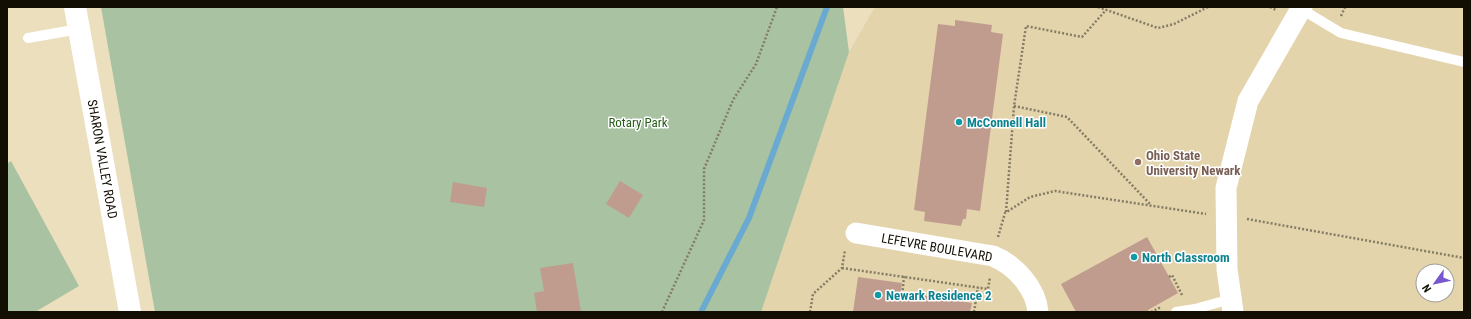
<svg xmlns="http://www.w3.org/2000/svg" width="1471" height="319" font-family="'Roboto Condensed',sans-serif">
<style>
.built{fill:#e3d4ab;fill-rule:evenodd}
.green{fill:#a8c2a2}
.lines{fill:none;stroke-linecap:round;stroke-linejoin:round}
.stream{stroke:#6baad0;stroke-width:6}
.building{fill:#c09c8f}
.path{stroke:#847c65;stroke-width:2.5;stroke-dasharray:2 2;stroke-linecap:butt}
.service{stroke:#fff;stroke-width:10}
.minor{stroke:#fff;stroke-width:21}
.tertiary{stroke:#fff;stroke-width:22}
.culture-dot{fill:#0f9aa8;stroke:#fff;stroke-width:1.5}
.education-dot{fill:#8d6e63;stroke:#fff;stroke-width:1.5}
.labels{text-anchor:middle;stroke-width:3;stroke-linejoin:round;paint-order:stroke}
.park-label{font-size:13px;fill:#275d18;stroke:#fff}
.culture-label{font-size:13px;font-weight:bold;fill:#0d838f;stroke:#fff;text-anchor:start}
.education-label{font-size:13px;font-weight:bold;fill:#785e54;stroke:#fff;text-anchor:start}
.street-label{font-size:13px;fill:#120e03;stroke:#fff}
</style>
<rect width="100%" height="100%" fill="#ebdfbd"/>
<path class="built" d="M 875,7 L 1464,7 L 1464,312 L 761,312 L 849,52 ZM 1423,271 L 1447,271 L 1447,295 L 1423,295 Z"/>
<path class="green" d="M 101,7 L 843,7 L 849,52 L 761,312 L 155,312 Z
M 11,161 L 79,286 L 35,312 L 7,312 L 7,164 Z"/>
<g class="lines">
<path class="stream" d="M 701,312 L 749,218 L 827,7"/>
</g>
<path class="building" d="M 955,20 L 992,25 L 991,32 L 1003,34 L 980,211 L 967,209 L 966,219 L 963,219 L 961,226 L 924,221 L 925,212 L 914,210 L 938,24 L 955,26 Z
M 620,181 L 643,195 L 629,218 L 606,204 Z
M 453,182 L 487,188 L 484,207 L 450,202 Z
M 1147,237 L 1178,293 L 1148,310 L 1149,312 L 1076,312 L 1061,284 Z
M 573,263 L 581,312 L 537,312 L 534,293 L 544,291 L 540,268 Z
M 858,277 L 902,283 L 900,297 L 906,298 L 907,293 L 972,303 L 970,312 L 853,312 Z"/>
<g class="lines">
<path class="path" d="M 1098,7 L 1158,28 L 1174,24 L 1208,7
M 1270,7 L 1276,10
M 1341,16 L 1345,7
M 1014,106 L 1067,117 L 1151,205
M 1006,212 L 1014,106 L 1026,26 L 1082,37 L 1106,10
M 1247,219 L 1464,258
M 998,237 L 1005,213 L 1030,197 L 1055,191 L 1206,214
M 842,268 L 988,289 L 990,277
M 1169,277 L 1172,275 L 1182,295
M 902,298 L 904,276
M 662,312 L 704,220 L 704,169 L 733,100 L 756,64 L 777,7
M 810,312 L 813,294 L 842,268 L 845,250
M 974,312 L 978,287
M 1151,312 L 1161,307"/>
<path class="service" d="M 1301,9 L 1341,33 L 1464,62
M 28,38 L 79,29
M 1176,312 L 1195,309 L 1231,299"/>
<path class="minor" d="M 856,233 L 993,256 C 1015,265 1036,288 1038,312
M 1233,312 L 1227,269 L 1226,188 L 1248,101 L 1302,7"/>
<path class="tertiary" d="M 75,7 L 130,312"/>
</g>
<g class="culture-dot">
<circle cx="959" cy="122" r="4"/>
<circle cx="1134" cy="257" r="4"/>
<circle cx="878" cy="295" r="4"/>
</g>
<circle class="education-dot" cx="1138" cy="162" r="4"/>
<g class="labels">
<g class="park-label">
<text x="638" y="127">Rotary Park</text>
</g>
<g class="culture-label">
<text x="967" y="127">McConnell Hall</text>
<text x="1142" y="262">North Classroom</text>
<text x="886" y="300">Newark Residence 2</text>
</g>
<g class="education-label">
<text x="1146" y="160">Ohio State<tspan x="1146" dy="15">University Newark</tspan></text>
</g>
<g class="street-label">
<text transform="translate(103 159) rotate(80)" y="5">SHARON VALLEY ROAD</text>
<text transform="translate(937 247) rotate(10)" y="5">LEFEVRE BOULEVARD</text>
</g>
</g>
<rect width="1471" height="319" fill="none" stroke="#120e03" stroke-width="16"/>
<g transform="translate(1435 283) rotate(237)"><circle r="19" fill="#ffffff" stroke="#a09f9a"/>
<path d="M0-3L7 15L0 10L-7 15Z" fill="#7756cf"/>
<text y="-6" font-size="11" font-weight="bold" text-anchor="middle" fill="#120e03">N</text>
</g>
</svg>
